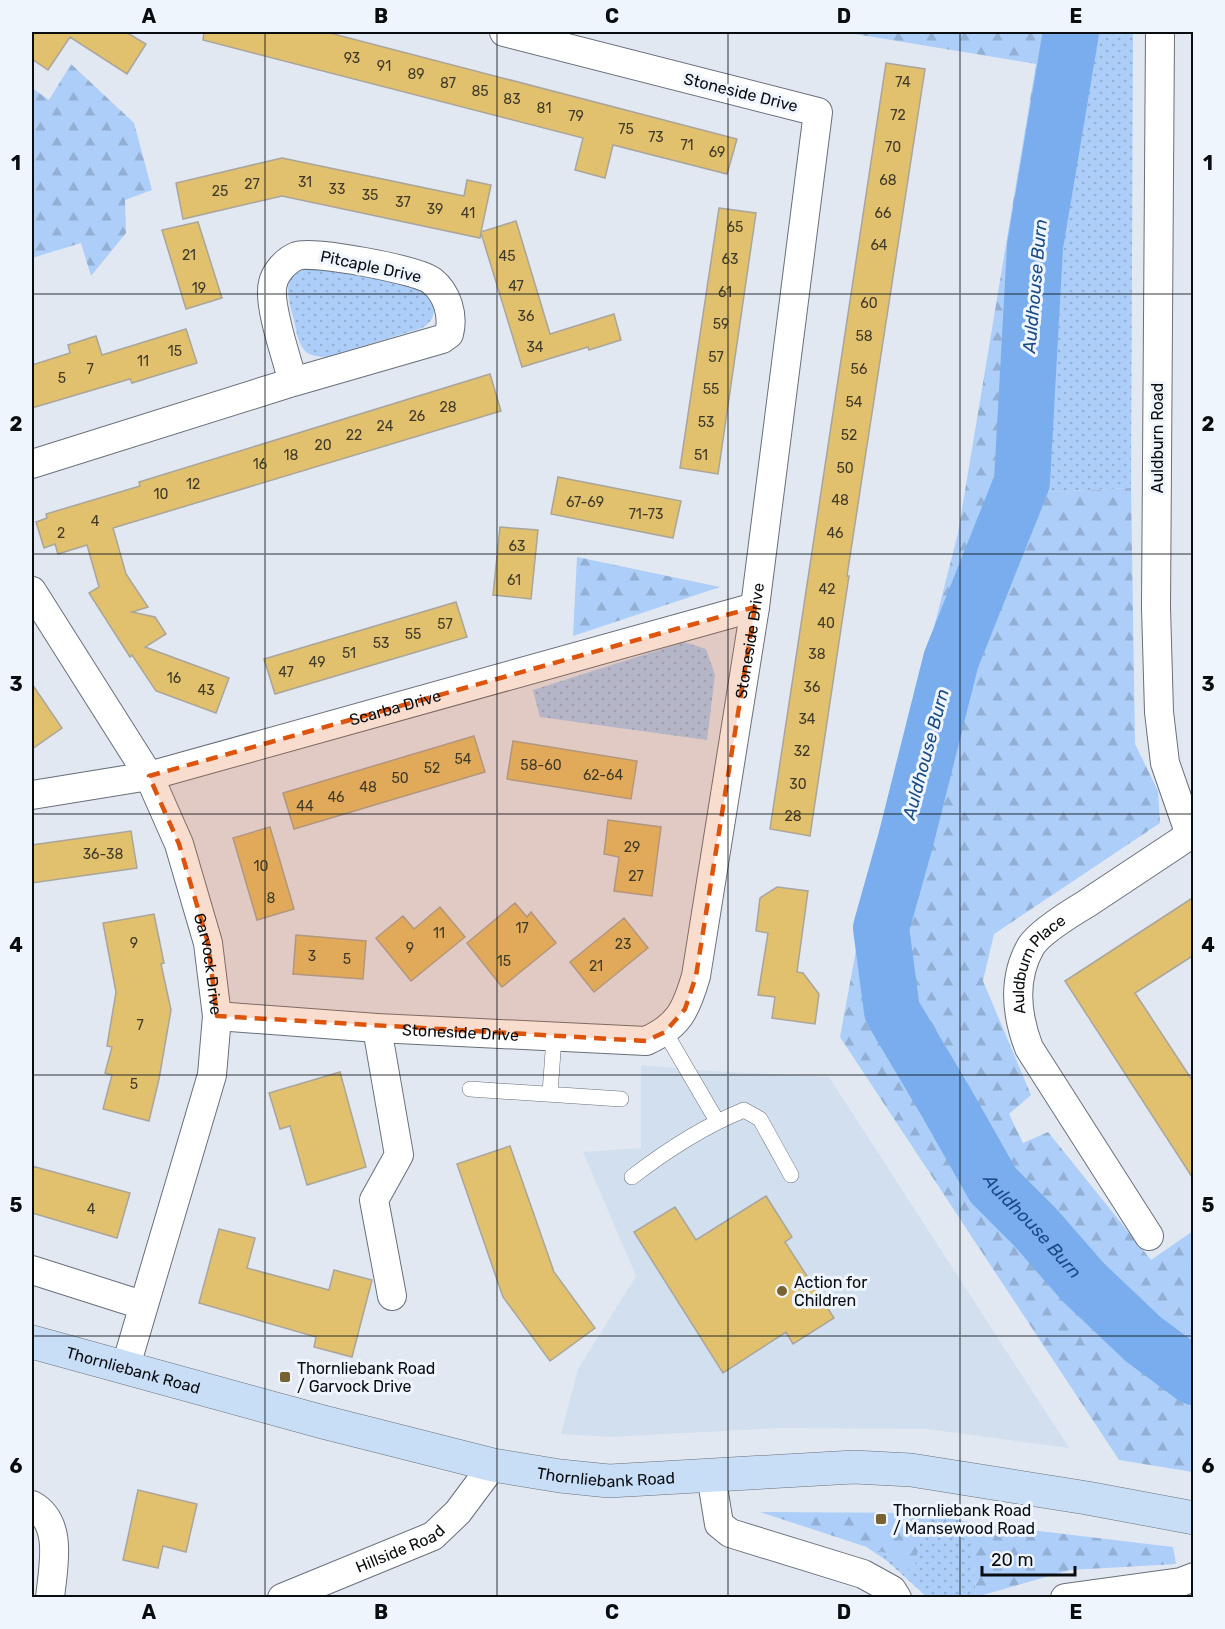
<svg xmlns="http://www.w3.org/2000/svg" width="1225" height="1629" font-family="Rubik,sans-serif">
<style>
.built{fill:#d2dfef}
.grass{fill:url(#grass-dots)}
.forest{fill:url(#forest-firs)}
.lines{fill:none;stroke-linecap:round;stroke-linejoin:round}
.river{stroke:#79aded;stroke-width:56}
.building{fill:#e1c06e;stroke:#aaa59b;stroke-width:1.5}
.service-casing{stroke:#697079;stroke-width:16}
.minor-casing{stroke:#697079;stroke-width:30}
.secondary-casing{stroke:#697079;stroke-width:34}
.service{stroke:#fff;stroke-width:15}
.minor{stroke:#fff;stroke-width:28}
.secondary{stroke:#c8ddf6;stroke-width:33}
.marked{fill:#dd550c;fill-opacity:0.2;stroke:#dd550c;stroke-width:4.5;stroke-dasharray:12 8;stroke-linejoin:round}
.grid{fill:none;stroke:#0a0d10;stroke-width:1.5;stroke-opacity:0.55}
.poi-dot{fill:#776332;stroke:#eff5fd;stroke-width:2}
.labels{text-anchor:middle;stroke-width:6;stroke-linejoin:round;paint-order:stroke}
.number-label{font-size:14px;fill:#403a28}
.street-label{font-size:16px;fill:#0a0d10;stroke:#eff5fd}
.poi-label{font-size:16px;fill:#0a0d10;stroke:#eff5fd;text-anchor:start}
.water-label{font-size:18px;font-style:italic;fill:#184b85;stroke:#eff5fd}
.neatline{fill:none;stroke:#0a0d10;stroke-width:2}
.grid-label{font-size:20px;text-anchor:middle;font-weight:bold;fill:#0a0d10}
</style>
<defs>
<pattern id="grass-dots" width="8" height="8" patternUnits="userSpaceOnUse" patternTransform="scale(1.5)"><rect width="8" height="8" fill="#accef8"/><path d="M2 2h.1M6 6h.1" fill="none" stroke="#93b0d4" stroke-width="1.8" stroke-linecap="round"/></pattern>
<pattern id="forest-firs" width="22" height="20" patternUnits="userSpaceOnUse" patternTransform="scale(1.5)"><rect width="22" height="20" fill="#accef8"/><path d="M5 1l3.5 6h-7zM16 11l3.5 6h-7z" fill="#93b0d4"/></pattern>
</defs>
<rect width="100%" height="100%" fill="#e1e8f2"/>
<path class="built" d="M 641,1065 L 711,1071 L 829,1077 L 1069,1448 L 927,1429 L 780,1428 L 611,1437 L 561,1434 L 578,1369 L 636,1276 L 583,1152 L 641,1148 Z"/>
<path class="grass" d="M 1085,32 L 1133,32 L 1131,488 L 1026,493 L 1032,468 L 1042,405 L 1045,329 L 1063,177 L 1070,141 L 1069,130 Z
M 323,266 L 420,288 C 435,300 441,316 422,328 L 327,357 C 319,356 311,357 305,351 C 298,343 296,330 294,320 C 285,288 281,268 323,266 Z
M 684,642 L 706,649 L 715,675 L 707,740 L 540,717 L 533,690 Z
M 927,1513 L 972,1523 L 976,1597 L 927,1597 L 887,1561 L 865,1546 L 885,1553 L 913,1571 Z"/>
<path class="forest" d="M 843,32 L 1056,32 L 997,508 L 940,666 L 878,891 L 867,890 L 958,533 L 1036,64 Z
M 71,64 L 134,123 L 152,190 L 125,200 L 126,233 L 91,276 L 81,243 L 32,258 L 32,88 L 49,100 Z
M 1131,488 L 1135,744 L 1158,791 L 1160,823 L 994,934 L 983,981 L 1031,1095 L 1009,1114 L 1023,1143 L 1048,1132 L 1151,1260 L 1193,1231 L 1193,1472 L 1119,1460 L 840,1037 L 861,923 L 897,923 L 949,718 L 984,608 L 1017,532 L 1026,493 Z
M 577,557 L 720,587 L 573,636 Z
M 760,1512 L 927,1513 L 913,1572 L 885,1553 Z
M 972,1523 L 1173,1547 L 1176,1564 L 1070,1570 L 976,1597 Z"/>
<g class="lines">
<path class="river" id="s1" d="M 1071,32 L 1035,246 L 1022,482 L 951,660 L 906,839 L 881,928 L 892,1011 L 946,1102 L 993,1185 L 1035,1227 L 1083,1282 L 1143,1339 L 1194,1377"/>
</g>
<path class="building" d="M 32,32 L 126,32 L 146,44 L 127,74 L 70,37 L 48,70 L 32,59 Z
M 204,32 L 326,32 L 737,139 L 727,174 L 613,145 L 605,178 L 575,170 L 583,138 L 203,40 Z
M 886,63 L 925,69 L 864,465 L 847,576 L 849,576 L 842,622 L 810,836 L 770,829 Z
M 282,158 L 464,196 L 467,180 L 491,185 L 481,232 L 516,221 L 550,334 L 614,314 L 621,340 L 589,350 L 588,347 L 522,367 L 481,233 L 480,238 L 282,196 L 183,219 L 176,183 Z
M 719,208 L 756,213 L 718,474 L 680,468 Z
M 198,222 L 222,298 L 186,309 L 162,230 Z
M 186,329 L 197,363 L 132,383 L 130,379 L 32,408 L 32,365 L 70,353 L 68,345 L 96,336 L 102,355 Z
M 490,374 L 501,411 L 113,528 L 126,574 L 148,607 L 132,612 L 155,617 L 166,634 L 145,647 L 229,678 L 216,713 L 156,691 L 132,655 L 130,657 L 89,593 L 99,587 L 87,545 L 58,554 L 55,544 L 44,548 L 36,522 L 47,518 L 46,514 L 140,486 L 139,482 Z
M 558,477 L 681,501 L 673,538 L 551,514 Z
M 500,527 L 538,530 L 531,599 L 493,595 Z
M 456,602 L 467,637 L 275,694 L 264,659 Z
M 32,684 L 62,728 L 32,749 Z
M 474,736 L 485,772 L 294,829 L 283,793 Z
M 513,741 L 637,761 L 631,799 L 507,779 Z
M 608,820 L 661,827 L 652,896 L 614,891 L 619,857 L 604,854 Z
M 270,827 L 294,909 L 257,920 L 233,838 Z
M 131,831 L 137,868 L 32,883 L 32,845 Z
M 777,887 L 808,891 L 797,972 L 803,973 L 819,994 L 815,1024 L 772,1018 L 775,997 L 758,995 L 768,933 L 756,931 L 760,898 Z
M 1194,897 L 1194,955 L 1135,993 L 1194,1083 L 1194,1180 L 1065,981 Z
M 515,903 L 527,917 L 531,912 L 556,943 L 502,987 L 467,943 Z
M 440,907 L 465,937 L 411,981 L 376,938 L 403,916 L 414,929 Z
M 154,914 L 164,963 L 161,964 L 171,1010 L 159,1079 L 149,1121 L 103,1109 L 112,1075 L 105,1073 L 112,1047 L 107,1046 L 116,992 L 103,923 Z
M 624,918 L 648,948 L 594,992 L 570,962 Z
M 296,935 L 366,941 L 363,979 L 293,974 Z
M 340,1072 L 366,1167 L 307,1185 L 290,1126 L 280,1129 L 269,1093 Z
M 510,1146 L 554,1272 L 595,1328 L 550,1361 L 503,1297 L 457,1164 Z
M 32,1166 L 130,1193 L 117,1238 L 32,1213 Z
M 766,1196 L 792,1237 L 785,1242 L 834,1318 L 793,1344 L 786,1332 L 723,1373 L 634,1232 L 675,1207 L 696,1240 Z
M 219,1229 L 255,1238 L 247,1268 L 329,1290 L 334,1270 L 372,1280 L 352,1357 L 314,1347 L 316,1337 L 199,1303 Z
M 138,1490 L 197,1504 L 186,1552 L 163,1546 L 158,1568 L 123,1560 Z"/>
<g class="lines">
<defs>
<path id="service" d="M 665,1032 L 717,1121
M 470,1089 L 621,1099
M 550,1093 L 554,1038
M 632,1177 C 667,1150 702,1127 744,1110 L 760,1119 L 791,1175"/>
<g id="minor">
<path d="M 1160,32 L 1156,608 L 1159,712 L 1165,763 L 1190,835 L 1194,834"/>
<path d="M 32,464 L 293,382 L 442,339 L 449,334 C 454,315 447,293 432,281 C 419,270 312,250 297,256 C 286,260 275,273 273,283 C 267,303 287,359 293,382"/>
<path id="s2" d="M 32,591 L 149,776 L 179,844 L 208,943 L 217,1016 L 212,1075 L 125,1369"/>
<path id="s3" d="M 32,795 L 149,776 L 755,607"/>
<path id="s4" d="M 217,1016 L 377,1028 L 646,1041 C 679,1026 686,1010 696,976 L 755,607 L 818,112 L 504,32"/>
<path d="M 377,1028 L 399,1155 L 374,1200 L 392,1296"/>
<path id="s5" d="M 1149,1236 L 1029,1048 C 1016,1014 1012,979 1031,946 C 1040,932 1071,913 1086,904 C 1121,881 1155,858 1190,835"/>
<path d="M 32,1270 L 142,1305"/>
<path d="M 711,1475 L 719,1524 L 730,1533 L 863,1574 L 892,1590 L 897,1598"/>
<path d="M 32,1505 C 64,1523 53,1567 50,1598"/>
<path id="s6" d="M 282,1598 L 433,1536 L 458,1512 L 493,1465"/>
<path d="M 1065,1598 L 1181,1582 L 1194,1577"/>
</g>
<g id="secondary">
<path id="s7" d="M 32,1342 L 323,1422 L 493,1465 L 560,1476 L 609,1481 L 854,1467 L 911,1470 L 1087,1498 L 1194,1518"/>
</g>
</defs>
<use href="#service" class="service-casing"/>
<use href="#minor" class="minor-casing"/>
<use href="#secondary" class="secondary-casing"/>
<use href="#service" class="service"/>
<use href="#minor" class="minor"/>
<use href="#secondary" class="secondary"/>
</g>
<path class="marked" d="M 755,607 L 696,976 L 685,1009 L 665,1032 L 646,1041 L 217,1016 L 208,943 L 179,844 L 149,776 Z"/>
<path class="grid" d="M 265,32 L 265,1598M 497,32 L 497,1598M 728,32 L 728,1598M 960,32 L 960,1598M 32,294 L 1194,294M 32,554 L 1194,554M 32,814 L 1194,814M 32,1075 L 1194,1075M 32,1336 L 1194,1336"/>
<g class="poi-dot">
<circle cx="782" cy="1291" r="6"/>
<rect x="279" y="1371" width="12" height="12" rx="3"/>
<rect x="875" y="1513" width="12" height="12" rx="3"/>
</g>
<g class="labels">
<g class="number-label">
<text x="352" y="63">93</text>
<text x="384" y="71">91</text>
<text x="416" y="79">89</text>
<text x="903" y="87">74</text>
<text x="448" y="88">87</text>
<text x="480" y="96">85</text>
<text x="512" y="104">83</text>
<text x="544" y="113">81</text>
<text x="898" y="120">72</text>
<text x="576" y="121">79</text>
<text x="626" y="134">75</text>
<text x="656" y="142">73</text>
<text x="687" y="150">71</text>
<text x="893" y="152">70</text>
<text x="717" y="157">69</text>
<text x="888" y="185">68</text>
<text x="305" y="187">31</text>
<text x="252" y="189">27</text>
<text x="337" y="194">33</text>
<text x="220" y="196">25</text>
<text x="370" y="200">35</text>
<text x="403" y="207">37</text>
<text x="435" y="214">39</text>
<text x="468" y="218">41</text>
<text x="883" y="218">66</text>
<text x="735" y="232">65</text>
<text x="879" y="250">64</text>
<text x="189" y="260">21</text>
<text x="507" y="261">45</text>
<text x="730" y="264">63</text>
<text x="516" y="291">47</text>
<text x="199" y="293">19</text>
<text x="725" y="297">61</text>
<text x="869" y="308">60</text>
<text x="526" y="321">36</text>
<text x="721" y="329">59</text>
<text x="864" y="341">58</text>
<text x="535" y="352">34</text>
<text x="175" y="356">15</text>
<text x="716" y="362">57</text>
<text x="143" y="366">11</text>
<text x="90" y="374">7</text>
<text x="859" y="374">56</text>
<text x="62" y="383">5</text>
<text x="711" y="394">55</text>
<text x="854" y="407">54</text>
<text x="448" y="412">28</text>
<text x="417" y="421">26</text>
<text x="706" y="427">53</text>
<text x="385" y="431">24</text>
<text x="354" y="440">22</text>
<text x="849" y="440">52</text>
<text x="323" y="450">20</text>
<text x="291" y="460">18</text>
<text x="701" y="460">51</text>
<text x="260" y="469">16</text>
<text x="845" y="473">50</text>
<text x="193" y="489">12</text>
<text x="161" y="499">10</text>
<text x="840" y="505">48</text>
<text x="585" y="507">67-69</text>
<text x="646" y="519">71-73</text>
<text x="95" y="526">4</text>
<text x="61" y="538">2</text>
<text x="835" y="538">46</text>
<text x="517" y="551">63</text>
<text x="514" y="585">61</text>
<text x="827" y="594">42</text>
<text x="826" y="628">40</text>
<text x="445" y="629">57</text>
<text x="413" y="639">55</text>
<text x="381" y="648">53</text>
<text x="349" y="658">51</text>
<text x="817" y="659">38</text>
<text x="317" y="667">49</text>
<text x="286" y="677">47</text>
<text x="174" y="683">16</text>
<text x="812" y="692">36</text>
<text x="206" y="695">43</text>
<text x="807" y="724">34</text>
<text x="802" y="756">32</text>
<text x="463" y="764">54</text>
<text x="541" y="770">58-60</text>
<text x="432" y="773">52</text>
<text x="603" y="780">62-64</text>
<text x="400" y="783">50</text>
<text x="798" y="789">30</text>
<text x="368" y="792">48</text>
<text x="336" y="802">46</text>
<text x="305" y="811">44</text>
<text x="793" y="821">28</text>
<text x="632" y="852">29</text>
<text x="103" y="859">36-38</text>
<text x="261" y="871">10</text>
<text x="636" y="881">27</text>
<text x="271" y="903">8</text>
<text x="522" y="933">17</text>
<text x="439" y="938">11</text>
<text x="134" y="948">9</text>
<text x="623" y="949">23</text>
<text x="410" y="953">9</text>
<text x="312" y="961">3</text>
<text x="347" y="964">5</text>
<text x="504" y="966">15</text>
<text x="596" y="971">21</text>
<text x="140" y="1030">7</text>
<text x="134" y="1089">5</text>
<text x="91" y="1214">4</text>
</g>
<g class="street-label">
<text transform="translate(741 92) rotate(14)" y="6">Stoneside Drive</text>
<text transform="translate(371 266) rotate(12)" y="6">Pitcaple Drive</text>
<text transform="translate(1157 438) rotate(-90)" y="6">Auldburn Road</text>
<text dy="6" stroke="none"><textPath href="#s4" startOffset="855">Stoneside Drive</textPath></text>
<text dy="6" stroke="none"><textPath href="#s3" startOffset="374">Scarba Drive</textPath></text>
<text dy="6" stroke="none"><textPath href="#s2" startOffset="417">Garvock Drive</textPath></text>
<text dy="6" stroke="none"><textPath href="#s5" startOffset="315">Auldburn Place</textPath></text>
<text dy="6" stroke="none"><textPath href="#s4" startOffset="244">Stoneside Drive</textPath></text>
<text dy="6" stroke="none"><textPath href="#s7" startOffset="105">Thornliebank Road</textPath></text>
<text dy="6" stroke="none"><textPath href="#s7" startOffset="591">Thornliebank Road</textPath></text>
<text dy="6" stroke="none"><textPath href="#s6" startOffset="128">Hillside Road</textPath></text>
</g>
<g class="poi-label">
<text x="794" y="1288">Action for<tspan x="794" dy="18">Children</tspan></text>
<text x="297" y="1374">Thornliebank Road<tspan x="297" dy="18">/ Garvock Drive</tspan></text>
<text x="893" y="1516">Thornliebank Road<tspan x="893" dy="18">/ Mansewood Road</tspan></text>
</g>
<g class="water-label">
<text transform="translate(1035 286) rotate(-85)" y="6">Auldhouse Burn</text>
<text transform="translate(926 754) rotate(-75)" y="6">Auldhouse Burn</text>
<text dy="6" stroke="none"><textPath href="#s1" startOffset="1264">Auldhouse Burn</textPath></text>
</g>
</g>
<rect width="1225" height="1629" fill="none" stroke="#eff5fd" stroke-width="66"/>
<path d="M982 1566v9h93v-9" fill="none" stroke="#0a0d10" stroke-width="3"/>
<text x="991" y="1566" font-size="18" fill="#0a0d10" stroke="#eff5fd" stroke-width="4.5" paint-order="stroke">20 m</text>
<rect x="33" y="33" width="1159" height="1563" class="neatline"/>
<g class="grid-label">
<text x="149" y="23">A</text>
<text x="381" y="23">B</text>
<text x="612" y="23">C</text>
<text x="844" y="23">D</text>
<text x="1076" y="23">E</text>
<text x="16" y="170">1</text>
<text x="1208" y="170">1</text>
<text x="16" y="431">2</text>
<text x="1208" y="431">2</text>
<text x="16" y="691">3</text>
<text x="1208" y="691">3</text>
<text x="16" y="952">4</text>
<text x="1208" y="952">4</text>
<text x="16" y="1212">5</text>
<text x="1208" y="1212">5</text>
<text x="16" y="1473">6</text>
<text x="1208" y="1473">6</text>
<text x="149" y="1619">A</text>
<text x="381" y="1619">B</text>
<text x="612" y="1619">C</text>
<text x="844" y="1619">D</text>
<text x="1076" y="1619">E</text>
</g>
</svg>
